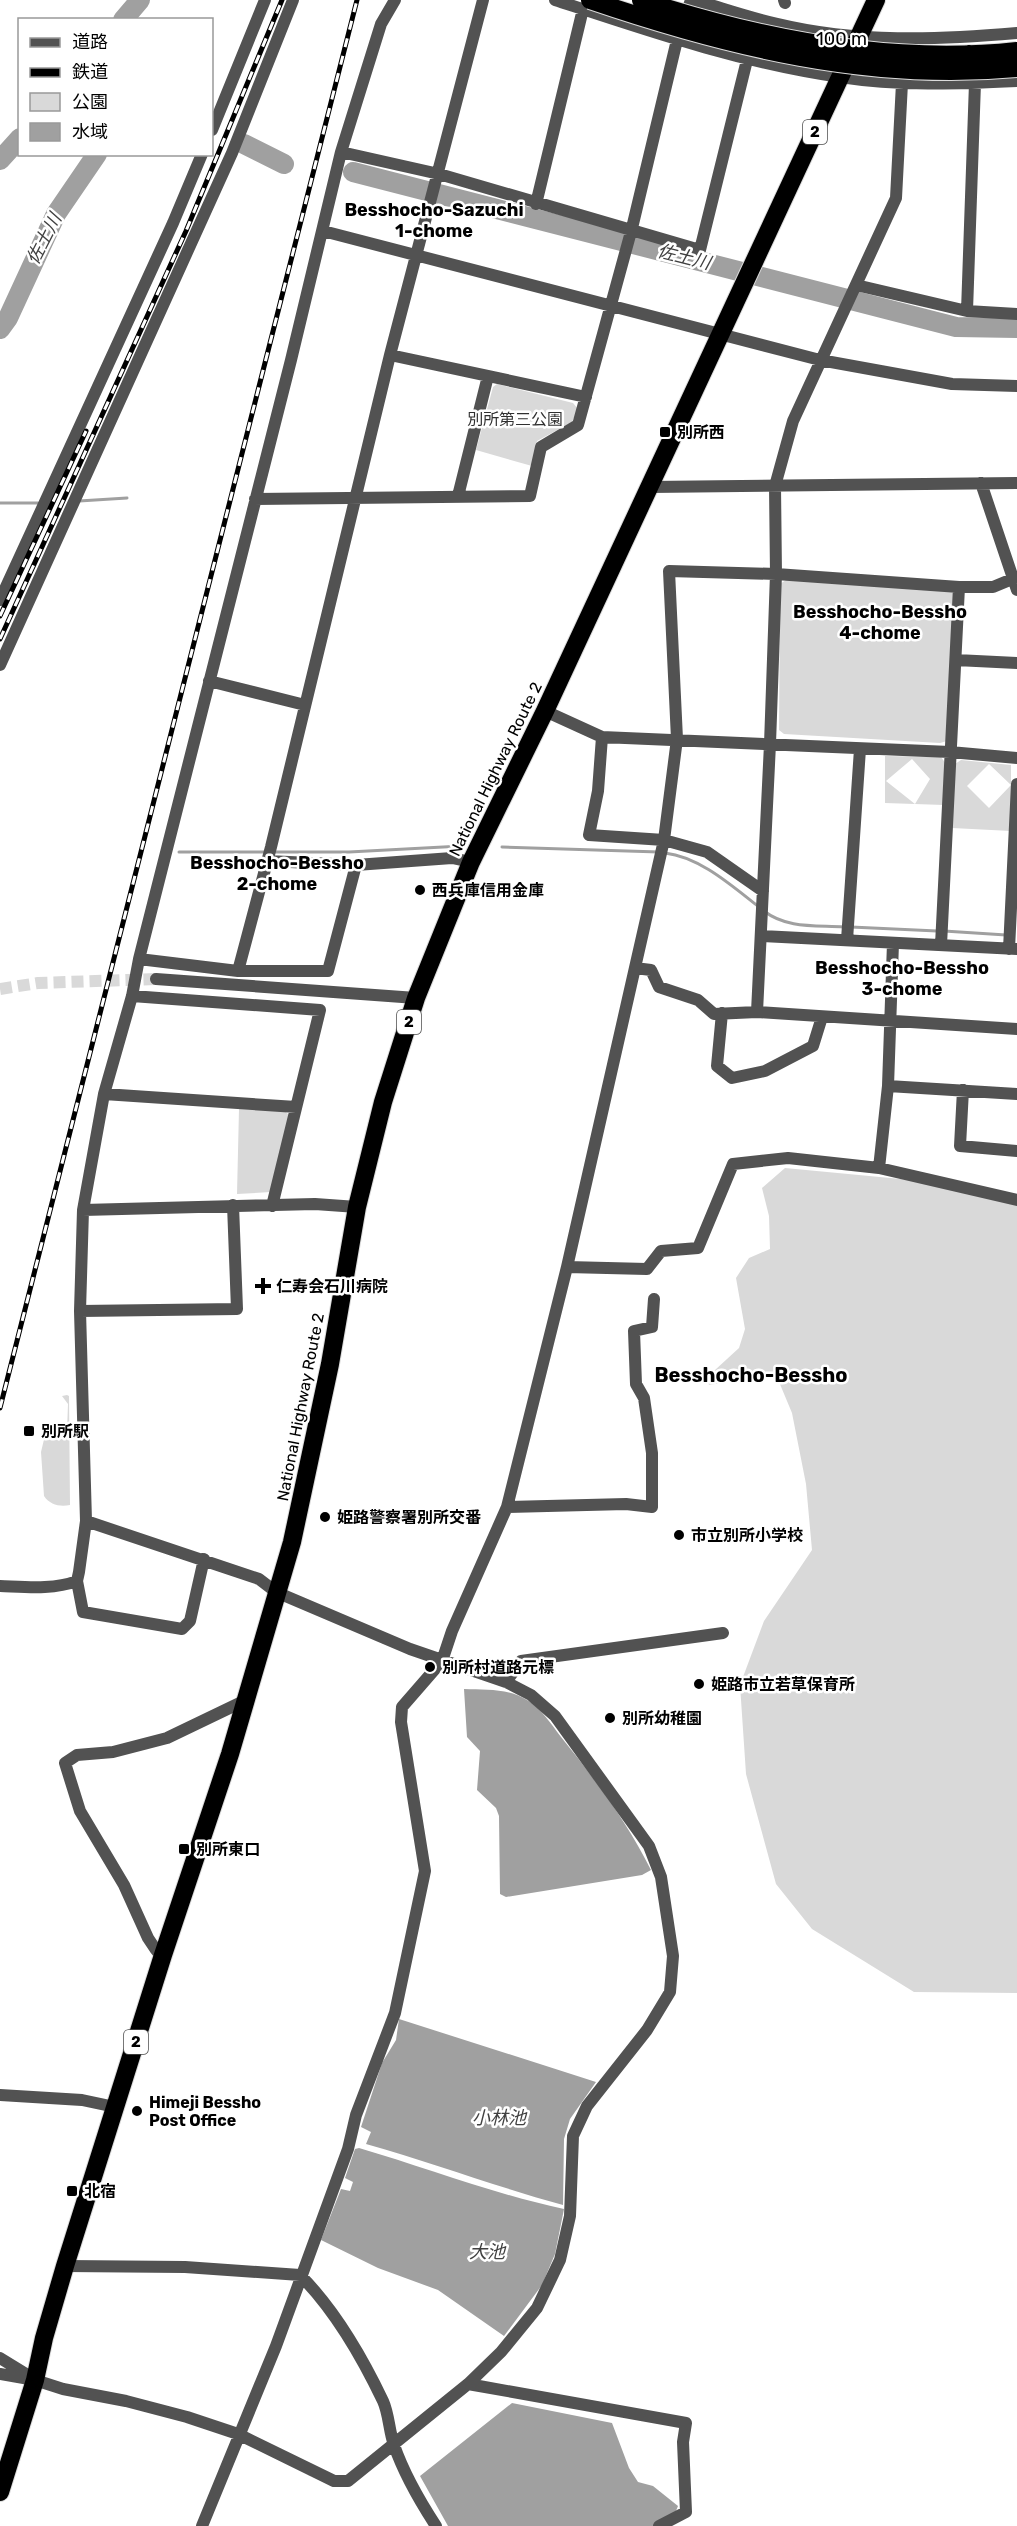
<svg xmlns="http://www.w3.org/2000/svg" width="1017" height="2526" font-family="Rubik,'Noto Sans JP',sans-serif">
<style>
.green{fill:#d9d9d9;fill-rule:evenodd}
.water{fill:#a0a0a0}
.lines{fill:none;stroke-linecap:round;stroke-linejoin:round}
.stream{stroke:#a0a0a0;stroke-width:3}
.river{stroke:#a0a0a0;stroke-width:20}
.minor-tunnel{stroke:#d9d9d9;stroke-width:12;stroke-dasharray:12 6;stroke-linecap:butt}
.highway-casing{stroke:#dbdbdb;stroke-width:20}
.minor{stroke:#525252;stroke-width:12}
.highway{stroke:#000;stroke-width:18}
.rail-casing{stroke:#000;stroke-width:5}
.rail{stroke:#fff;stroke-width:3;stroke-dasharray:9;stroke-linecap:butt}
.highway-bridge-casing{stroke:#dbdbdb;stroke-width:20;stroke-linecap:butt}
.highway-bridge{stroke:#000;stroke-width:18}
.poi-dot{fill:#000;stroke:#fff;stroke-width:2}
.labels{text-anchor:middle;stroke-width:5;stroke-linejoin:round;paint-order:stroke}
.shield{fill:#fff;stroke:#4c4c4c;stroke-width:1.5}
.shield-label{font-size:15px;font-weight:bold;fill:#000}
.park-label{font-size:16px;fill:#303030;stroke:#fff}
.poi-label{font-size:16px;font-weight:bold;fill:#000;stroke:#fff;text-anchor:start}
.street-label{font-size:16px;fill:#000;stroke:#fff}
.neighbourhood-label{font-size:18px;font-weight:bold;fill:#000;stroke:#fff}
.water-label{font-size:18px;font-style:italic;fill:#414141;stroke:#fff}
.quarter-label{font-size:20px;font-weight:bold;fill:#000;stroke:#fff}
</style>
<rect width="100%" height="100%" fill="#fff"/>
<path class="green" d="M 497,384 L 573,403 L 578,409 L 572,422 L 537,441 L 532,466 L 476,450 L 493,387 Z
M 786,580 L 950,590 L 956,596 L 947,741 L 940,743 L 784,734 L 779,730 L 780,584 Z
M 885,756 L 941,757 L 946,764 L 944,805 L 885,803 ZM 912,759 L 930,779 L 915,804 L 886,781 Z
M 961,760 L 1011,765 L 1011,831 L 952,828 L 955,764 ZM 989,764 L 1011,785 L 989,808 L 967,786 Z
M 239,1109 L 284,1110 L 290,1116 L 271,1192 L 237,1194 Z
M 785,1168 L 964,1185 L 1017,1197 L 1017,1993 L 914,1992 L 812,1929 L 776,1884 L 746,1774 L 740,1685 L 764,1621 L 812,1550 L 806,1484 L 792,1413 L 777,1377 L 765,1374 L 710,1385 L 703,1381 L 739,1348 L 745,1329 L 736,1278 L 749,1258 L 770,1249 L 769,1216 L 762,1188 Z
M 67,1395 L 69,1396 L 70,1505 C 60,1507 50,1505 44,1496 L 41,1452 L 46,1431 L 64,1433 L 67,1431 L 68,1404 L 62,1396 Z"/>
<path class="water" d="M 464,1689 C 486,1690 508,1688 527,1700 C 541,1708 551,1724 561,1737 C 595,1779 627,1822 651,1870 L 642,1875 L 506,1897 L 500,1894 L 499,1816 L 496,1808 L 477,1790 L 480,1751 L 467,1737 Z
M 399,2019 L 596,2082 L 570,2119 L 564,2139 L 563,2205 C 497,2187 433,2163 366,2144 L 371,2132 L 361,2127 L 382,2063 L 396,2040 Z
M 359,2148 C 427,2168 494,2194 564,2209 L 555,2254 L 542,2285 L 504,2336 L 438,2290 L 378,2268 L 321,2240 L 341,2189 L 350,2191 L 353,2182 L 345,2178 L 355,2149 Z
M 512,2403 L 612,2423 L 629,2468 L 638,2482 L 653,2486 L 678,2506 L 676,2511 L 654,2526 L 448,2526 L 420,2476 Z"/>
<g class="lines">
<path class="stream" d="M 79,501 L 127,498
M 0,503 L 38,503
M 502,847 L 659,852
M 179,852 L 265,852
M 272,852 L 349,852 L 462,846
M 665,853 C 700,857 732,886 759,907
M 764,911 C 787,929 817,925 844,927
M 851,927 L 937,931
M 944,931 L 1006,935"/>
<path class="river" d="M 123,20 L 140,0
M 244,144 L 284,164
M 0,160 L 20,138
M 353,172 L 956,327 L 1017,328
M 0,329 L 8,318 L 56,214 L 97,154"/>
<path class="minor-tunnel" d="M 0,989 L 38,983 L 156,979"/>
<defs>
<path id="highway" d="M 0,2492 L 35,2380 L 44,2338 L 65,2266 L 163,1955 L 230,1754 L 292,1542 L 330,1364 L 357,1207 L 383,1102 L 416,998 L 471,862 L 545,711 L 876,0"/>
</defs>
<use href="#highway" class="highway-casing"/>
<path class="minor" d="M 555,0 C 649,31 742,63 840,77 C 898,86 958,84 1017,81
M 694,0 C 722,8 750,18 778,24 C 857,43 938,40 1017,33
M 784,0 L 785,3
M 212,130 L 265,0
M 341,152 L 439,174 L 700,250 L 747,60
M 536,204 L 583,9
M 323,231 L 820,360 L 952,384 L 1017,386
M 856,285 L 967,311 L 1017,314
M 967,311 L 975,83
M 390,355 L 586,397
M 981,483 L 1017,590
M 650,487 L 1017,483
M 458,496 L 488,376
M 255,499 L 530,496 L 541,447 L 578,425 L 632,228 L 677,40 L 691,0
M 0,600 L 173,223 L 202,154
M 956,660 L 1017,663
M 0,665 L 232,153 L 293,0
M 209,681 L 305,705
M 545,711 L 602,737 L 950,752 L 1017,758
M 602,737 L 598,791 L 589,835 L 664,840 L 707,852 L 763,891
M 267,861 L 356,865 L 452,858 L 471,862
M 761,936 L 1017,949
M 847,940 L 860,749
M 941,945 L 959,587
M 1009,949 L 1017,784
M 139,959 L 238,971 L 328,971 L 356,865
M 635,968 L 651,970 L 659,987 L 698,1000 L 714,1014 L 757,1012 L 1017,1029
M 238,971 L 271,847 L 390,355 L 483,0
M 156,979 L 416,998
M 132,996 L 320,1010 L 272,1206
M 757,1012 L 770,744 L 776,574 L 775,486 L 793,421 L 896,198 L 902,83
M 722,1013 L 717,1066 L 732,1078 L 765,1071 L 813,1046 L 822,1017
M 888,1086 L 1017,1094
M 963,1090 L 960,1146 L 1017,1151
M 104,1094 L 296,1107
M 879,1168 L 888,1086 L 893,943
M 83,1210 L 315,1204 L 357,1207
M 567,1267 L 647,1269 L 661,1251 L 698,1248 L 733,1164 L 788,1158 L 879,1168 L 1017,1200
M 80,1311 L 237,1309 L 233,1205
M 507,1507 L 626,1504 L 652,1507 L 652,1453 L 644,1398 L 636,1384 L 634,1331 L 652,1327 L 654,1299
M 77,1581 L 83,1612 L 182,1629 L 190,1621 L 204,1559
M 0,1586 C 26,1587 53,1590 77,1581 L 79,1572 L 86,1521 L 80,1311 L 83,1210 L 104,1094 L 132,996 L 139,959 L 291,360 L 341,152 L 381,24 L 395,0
M 506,1682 L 521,1661 L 723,1633
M 163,1955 L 156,1950 L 148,1938 L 124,1885 L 80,1811 L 65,1763 L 77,1755 L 113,1752 L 167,1738 L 244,1701
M 0,2095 L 82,2100 L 115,2107
M 65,2266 L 185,2267 L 300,2275 C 334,2309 362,2357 383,2401 C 389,2414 389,2431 394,2445 C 404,2474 419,2500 436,2526
M 0,2358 L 31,2377
M 0,2374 L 35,2380 L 63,2389 L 126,2401 L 187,2417 L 238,2434 L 334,2481 L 348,2481 L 468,2384 L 501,2352 L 537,2308 L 560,2260 L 570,2216 L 573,2136 L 587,2106 L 647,2030 L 670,1992 L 673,1956 L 661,1877 L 649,1846 L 555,1716 L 531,1695 L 506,1682 L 410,1649 L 276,1592 L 259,1579 L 86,1521
M 468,2384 L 686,2423 L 683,2442 L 686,2512 L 659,2526
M 202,2526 L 276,2346 L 348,2149 L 356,2115 L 395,2013 L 425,1871 L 401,1722 L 402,1707 L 442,1661 L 452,1631 L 507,1507 L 567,1267 L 664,840 L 677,739 L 669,571 L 776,574 L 959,587 L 993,587 L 1017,577"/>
<use href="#highway" class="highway"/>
<defs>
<path id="rail" d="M 0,616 L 86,431
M 0,639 L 186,231 L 282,0
M 0,1408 L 357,0"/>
</defs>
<use href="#rail" class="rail-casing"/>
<use href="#rail" class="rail"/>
<defs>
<path id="highway-bridge" d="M 590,0 C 728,47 870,82 1017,68
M 641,0 C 760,39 891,65 1017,51"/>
</defs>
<use href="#highway-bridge" class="highway-bridge-casing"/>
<use href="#highway-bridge" class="highway-bridge"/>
</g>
<g class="poi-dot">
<rect x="659" y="426" width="12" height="12" rx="3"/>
<circle cx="420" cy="890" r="6"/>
<path d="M260 1277h6v6h6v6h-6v6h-6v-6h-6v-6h6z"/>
<rect x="23" y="1425" width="12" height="12" rx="3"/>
<circle cx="325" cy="1517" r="6"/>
<circle cx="679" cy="1535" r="6"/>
<circle cx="430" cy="1667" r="6"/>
<circle cx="699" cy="1684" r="6"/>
<circle cx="610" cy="1718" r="6"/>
<rect x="178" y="1843" width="12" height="12" rx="3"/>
<circle cx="137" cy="2111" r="6"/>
<rect x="66" y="2185" width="12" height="12" rx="3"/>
</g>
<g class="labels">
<g class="shield">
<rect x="803" y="120" width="24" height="24" rx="4.5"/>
<rect x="397" y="1010" width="24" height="24" rx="4.5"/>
<rect x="124" y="2030" width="24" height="24" rx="4.5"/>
</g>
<g class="shield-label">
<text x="815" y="137">2</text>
<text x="409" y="1027">2</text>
<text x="136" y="2047">2</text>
</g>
<g class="park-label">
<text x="515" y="425">別所第三公園</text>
</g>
<g class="poi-label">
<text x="677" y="438">別所西</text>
<text x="432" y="896">西兵庫信用金庫</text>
<text x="276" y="1292">仁寿会石川病院</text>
<text x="41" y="1437">別所駅</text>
<text x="337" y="1523">姫路警察署別所交番</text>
<text x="691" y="1541">市立別所小学校</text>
<text x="442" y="1673">別所村道路元標</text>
<text x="711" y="1690">姫路市立若草保育所</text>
<text x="622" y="1724">別所幼稚園</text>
<text x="196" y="1855">別所東口</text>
<text x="149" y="2108">Himeji Bessho<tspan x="149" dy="18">Post Office</tspan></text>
<text x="84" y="2197">北宿</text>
</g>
<g class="street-label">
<text transform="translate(495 769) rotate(-64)" y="6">National Highway Route 2</text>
<text transform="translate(300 1407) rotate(-79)" y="6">National Highway Route 2</text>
</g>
<g class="neighbourhood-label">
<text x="434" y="216">Besshocho-Sazuchi<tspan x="434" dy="21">1-chome</tspan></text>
<text x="880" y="618">Besshocho-Bessho<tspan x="880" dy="21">4-chome</tspan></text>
<text x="277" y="869">Besshocho-Bessho<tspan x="277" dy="21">2-chome</tspan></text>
<text x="902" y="974">Besshocho-Bessho<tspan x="902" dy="21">3-chome</tspan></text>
</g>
<g class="water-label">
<text transform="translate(44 239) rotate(-63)" y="6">佐土川</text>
<text transform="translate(684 257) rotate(14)" y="6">佐土川</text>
<text x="499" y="2124">小林池</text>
<text x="487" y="2258">大池</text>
</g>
<g class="quarter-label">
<text x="751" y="1382">Besshocho-Bessho</text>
</g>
</g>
<rect x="18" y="18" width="195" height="138" fill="#ffffff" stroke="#999999" stroke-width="1.5"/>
<rect x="30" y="38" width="30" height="9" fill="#525252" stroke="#999999" stroke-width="1.5"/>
<text x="72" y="48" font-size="18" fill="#000000">道路</text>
<rect x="30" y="68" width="30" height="9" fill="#000000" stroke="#999999" stroke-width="1.5"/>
<text x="72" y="78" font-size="18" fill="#000000">鉄道</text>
<rect x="30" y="93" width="30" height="18" fill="#d9d9d9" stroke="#999999" stroke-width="1.5"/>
<text x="72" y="108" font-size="18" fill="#000000">公園</text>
<rect x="30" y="123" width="30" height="18" fill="#a0a0a0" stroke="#999999" stroke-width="1.5"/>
<text x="72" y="138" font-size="18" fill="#000000">水域</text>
<path d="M807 45v9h162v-9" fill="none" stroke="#000000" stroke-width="3"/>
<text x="816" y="45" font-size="18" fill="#000000" stroke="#ffffff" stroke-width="4.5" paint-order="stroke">100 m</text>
</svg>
